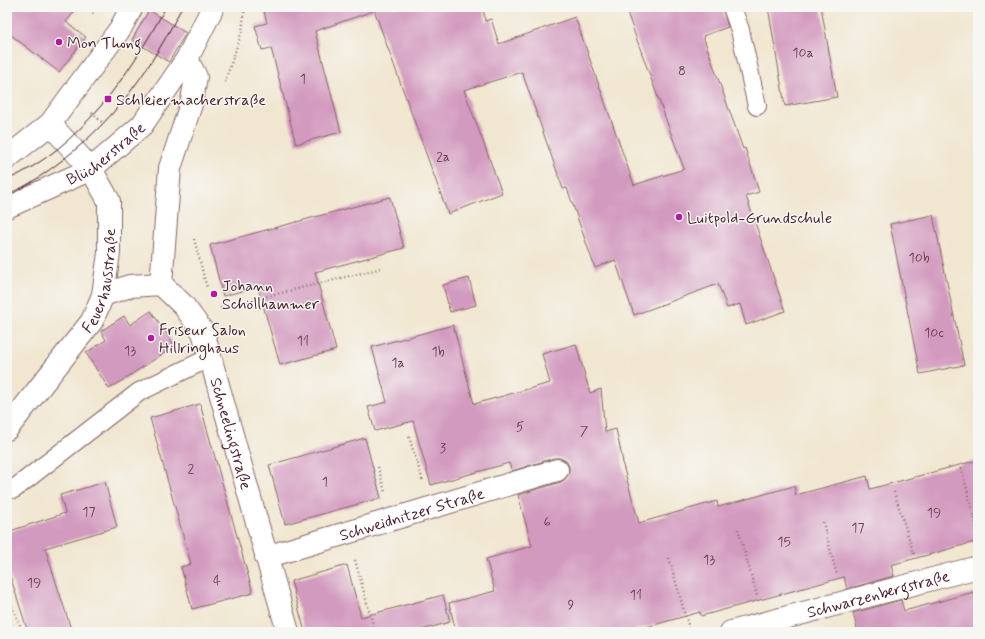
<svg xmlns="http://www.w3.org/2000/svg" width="985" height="639" font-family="Mynerve,sans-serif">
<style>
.building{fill:#d39abf}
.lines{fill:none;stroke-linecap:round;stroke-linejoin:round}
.lane-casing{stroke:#846565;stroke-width:20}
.street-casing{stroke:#846565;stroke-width:24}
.secondary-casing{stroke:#846565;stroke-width:24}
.path{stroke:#846565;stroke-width:2.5;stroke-dasharray:1 3;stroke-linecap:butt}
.lane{stroke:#fff;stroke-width:18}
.street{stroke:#fff;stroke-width:22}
.secondary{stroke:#fff;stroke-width:22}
.tram{stroke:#4a1f2b;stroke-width:1}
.poi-dot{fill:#b5179e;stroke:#f6f6f2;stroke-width:1.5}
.labels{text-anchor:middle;stroke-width:3;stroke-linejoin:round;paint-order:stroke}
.number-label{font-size:14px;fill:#6c3e50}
.poi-label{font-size:16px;fill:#4a1f2b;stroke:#f6f6f2;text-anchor:start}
.street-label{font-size:16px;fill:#4a1f2b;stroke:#f6f6f2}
</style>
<rect width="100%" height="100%" fill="#f6f6f2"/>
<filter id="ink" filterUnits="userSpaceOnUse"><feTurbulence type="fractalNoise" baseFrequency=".025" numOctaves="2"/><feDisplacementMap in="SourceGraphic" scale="8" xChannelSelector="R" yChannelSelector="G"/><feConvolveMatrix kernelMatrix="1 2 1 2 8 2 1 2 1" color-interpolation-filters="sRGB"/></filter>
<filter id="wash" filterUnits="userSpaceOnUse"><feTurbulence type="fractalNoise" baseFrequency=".012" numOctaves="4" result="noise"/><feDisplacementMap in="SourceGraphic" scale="16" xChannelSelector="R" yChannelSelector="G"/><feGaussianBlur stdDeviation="0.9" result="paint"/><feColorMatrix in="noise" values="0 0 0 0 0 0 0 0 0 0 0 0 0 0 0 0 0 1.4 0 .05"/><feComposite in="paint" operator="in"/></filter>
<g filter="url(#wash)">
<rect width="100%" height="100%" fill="#f1e6d0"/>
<g id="blocks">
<path class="building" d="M 7,7 L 78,7 L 66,22 L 86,37 L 59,72 L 7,32 Z
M 263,7 L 372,7 L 373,11 L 315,31 L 341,132 L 296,144 L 271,48 L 262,50 L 255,26 L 267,23 Z
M 373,7 L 483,7 L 485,21 L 491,19 L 499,44 L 575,17 L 634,185 L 684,169 L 625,7 L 722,7 L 728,27 L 703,36 L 743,149 L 745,148 L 759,192 L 746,196 L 785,311 L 746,325 L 740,304 L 727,308 L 718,284 L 634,315 L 615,260 L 595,268 L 567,188 L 563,189 L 522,72 L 464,90 L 502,193 L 448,214 Z
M 768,7 L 821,7 L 837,97 L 785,106 Z
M 149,10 L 186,33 L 169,62 L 132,40 Z
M 390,197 L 404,248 L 315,272 L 336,350 L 280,365 L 258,287 L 223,296 L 210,245 Z
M 933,215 L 964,365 L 920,374 L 890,224 Z
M 469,278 L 476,305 L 450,312 L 443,285 Z
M 151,311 L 175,346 L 109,389 L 86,353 L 106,340 L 101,331 L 124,316 L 130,325 Z
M 453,325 L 474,404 L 550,383 L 542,354 L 576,344 L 590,393 L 601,389 L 605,432 L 616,429 L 623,462 L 622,462 L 639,523 L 717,501 L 718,507 L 794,486 L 796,495 L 867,476 L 870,489 L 978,460 L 978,541 L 891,565 L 894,576 L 847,589 L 844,577 L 701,616 L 700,612 L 629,632 L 456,632 L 449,603 L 495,591 L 486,559 L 532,546 L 518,495 L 561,482 L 566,478 L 569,472 L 569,466 L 566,461 L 560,458 L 554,458 L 512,471 L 509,463 L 431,485 L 413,421 L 375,431 L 368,407 L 387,402 L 372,347 Z
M 200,404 L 253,593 L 192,609 L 181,567 L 191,564 L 150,418 Z
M 365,438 L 381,498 L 285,524 L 269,465 Z
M 105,482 L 117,527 L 45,548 L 72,632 L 28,632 L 7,566 L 7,532 L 65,513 L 60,495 Z
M 347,565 L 361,617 L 443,595 L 450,622 L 415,632 L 305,632 L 291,581 Z
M 974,592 L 978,609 L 978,632 L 858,632 L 853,613 L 901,600 L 904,611 Z"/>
</g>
</g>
<g filter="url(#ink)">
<use href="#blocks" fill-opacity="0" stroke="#846565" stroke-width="1"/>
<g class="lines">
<defs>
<path id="lane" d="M 732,7 L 740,30 L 757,106
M 14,489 L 139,392 L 211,357"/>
<g id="street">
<path d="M 161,284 L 170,168 L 192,101 L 196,77 L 187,59"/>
<path id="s1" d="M 103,295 L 130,286 L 161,284 L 184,306 L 203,332 L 288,632"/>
<path id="s2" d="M 7,429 L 92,321 L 103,295 L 109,253 L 109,201 L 91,169 L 50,124"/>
<path id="s3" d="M 266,557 L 557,470"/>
<path id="s4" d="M 731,632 L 978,567"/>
</g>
<g id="secondary">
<path d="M 7,158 L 50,124 L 120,29 L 132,7"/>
<path id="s5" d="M 7,207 L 91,169 L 142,125 L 187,59 L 213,7"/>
</g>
</defs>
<use href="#lane" class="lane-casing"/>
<use href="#street" class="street-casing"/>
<use href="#secondary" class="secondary-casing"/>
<path class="path" d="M 87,7 L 95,16
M 225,82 L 242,31 L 245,7
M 92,113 L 102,122
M 194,239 L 207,288
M 220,308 L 382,268
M 409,437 L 423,481
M 378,467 L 385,492
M 961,468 L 978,530
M 894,492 L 914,554
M 823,522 L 837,575
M 738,529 L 757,596
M 669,558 L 690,632
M 355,560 L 375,632
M 7,595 L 23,632"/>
<use href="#lane" class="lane"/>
<use href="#street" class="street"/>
<use href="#secondary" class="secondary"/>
<path class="tram" d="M 7,180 C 80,148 129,75 166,7
M 7,197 C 91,149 139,93 182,7"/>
</g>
</g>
<g class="poi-dot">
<circle cx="59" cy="42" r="4"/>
<rect x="104" y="95" width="8" height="8" rx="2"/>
<circle cx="679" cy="217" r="4"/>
<circle cx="214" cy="294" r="4"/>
<circle cx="151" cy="338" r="4"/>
</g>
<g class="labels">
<g class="number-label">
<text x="803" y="57">10a</text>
<text x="682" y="75">8</text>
<text x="303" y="83">1</text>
<text x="443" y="161">2a</text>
<text x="919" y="262">10b</text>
<text x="934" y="337">10c</text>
<text x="303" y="345">11</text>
<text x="130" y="355">13</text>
<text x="438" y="356">1b</text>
<text x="398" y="367">1a</text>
<text x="520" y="431">5</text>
<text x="584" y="435">7</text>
<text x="443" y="452">3</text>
<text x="191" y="473">2</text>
<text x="325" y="486">1</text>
<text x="89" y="516">17</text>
<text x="934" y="517">19</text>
<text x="547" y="526">6</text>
<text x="858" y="532">17</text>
<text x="784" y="546">15</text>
<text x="709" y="564">13</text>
<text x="217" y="585">4</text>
<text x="34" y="587">19</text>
<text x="636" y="599">11</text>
<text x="571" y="609">9</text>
</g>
<g class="poi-label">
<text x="67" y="48">Mon Thong</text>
<text x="116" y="105">Schleiermacherstraße</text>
<text x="687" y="223">Luitpold-Grundschule</text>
<text x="222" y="291">Johann<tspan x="222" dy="18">Schöllhammer</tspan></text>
<text x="159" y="335">Friseur Salon<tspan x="159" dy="18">Hillringhaus</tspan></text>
</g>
<g class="street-label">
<text dy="6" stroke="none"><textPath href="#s5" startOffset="113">Blücherstraße</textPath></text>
<text dy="6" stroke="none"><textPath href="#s2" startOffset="179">Feuerhausstraße</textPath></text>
<text dy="6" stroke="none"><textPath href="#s1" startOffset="229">Schneelingstraße</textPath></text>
<text dy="6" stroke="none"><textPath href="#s3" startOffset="152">Schweidnitzer Straße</textPath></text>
<text dy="6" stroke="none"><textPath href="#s4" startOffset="152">Schwarzenbergstraße</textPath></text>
</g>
</g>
<rect width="985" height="639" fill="none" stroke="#f6f6f2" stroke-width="24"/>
</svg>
